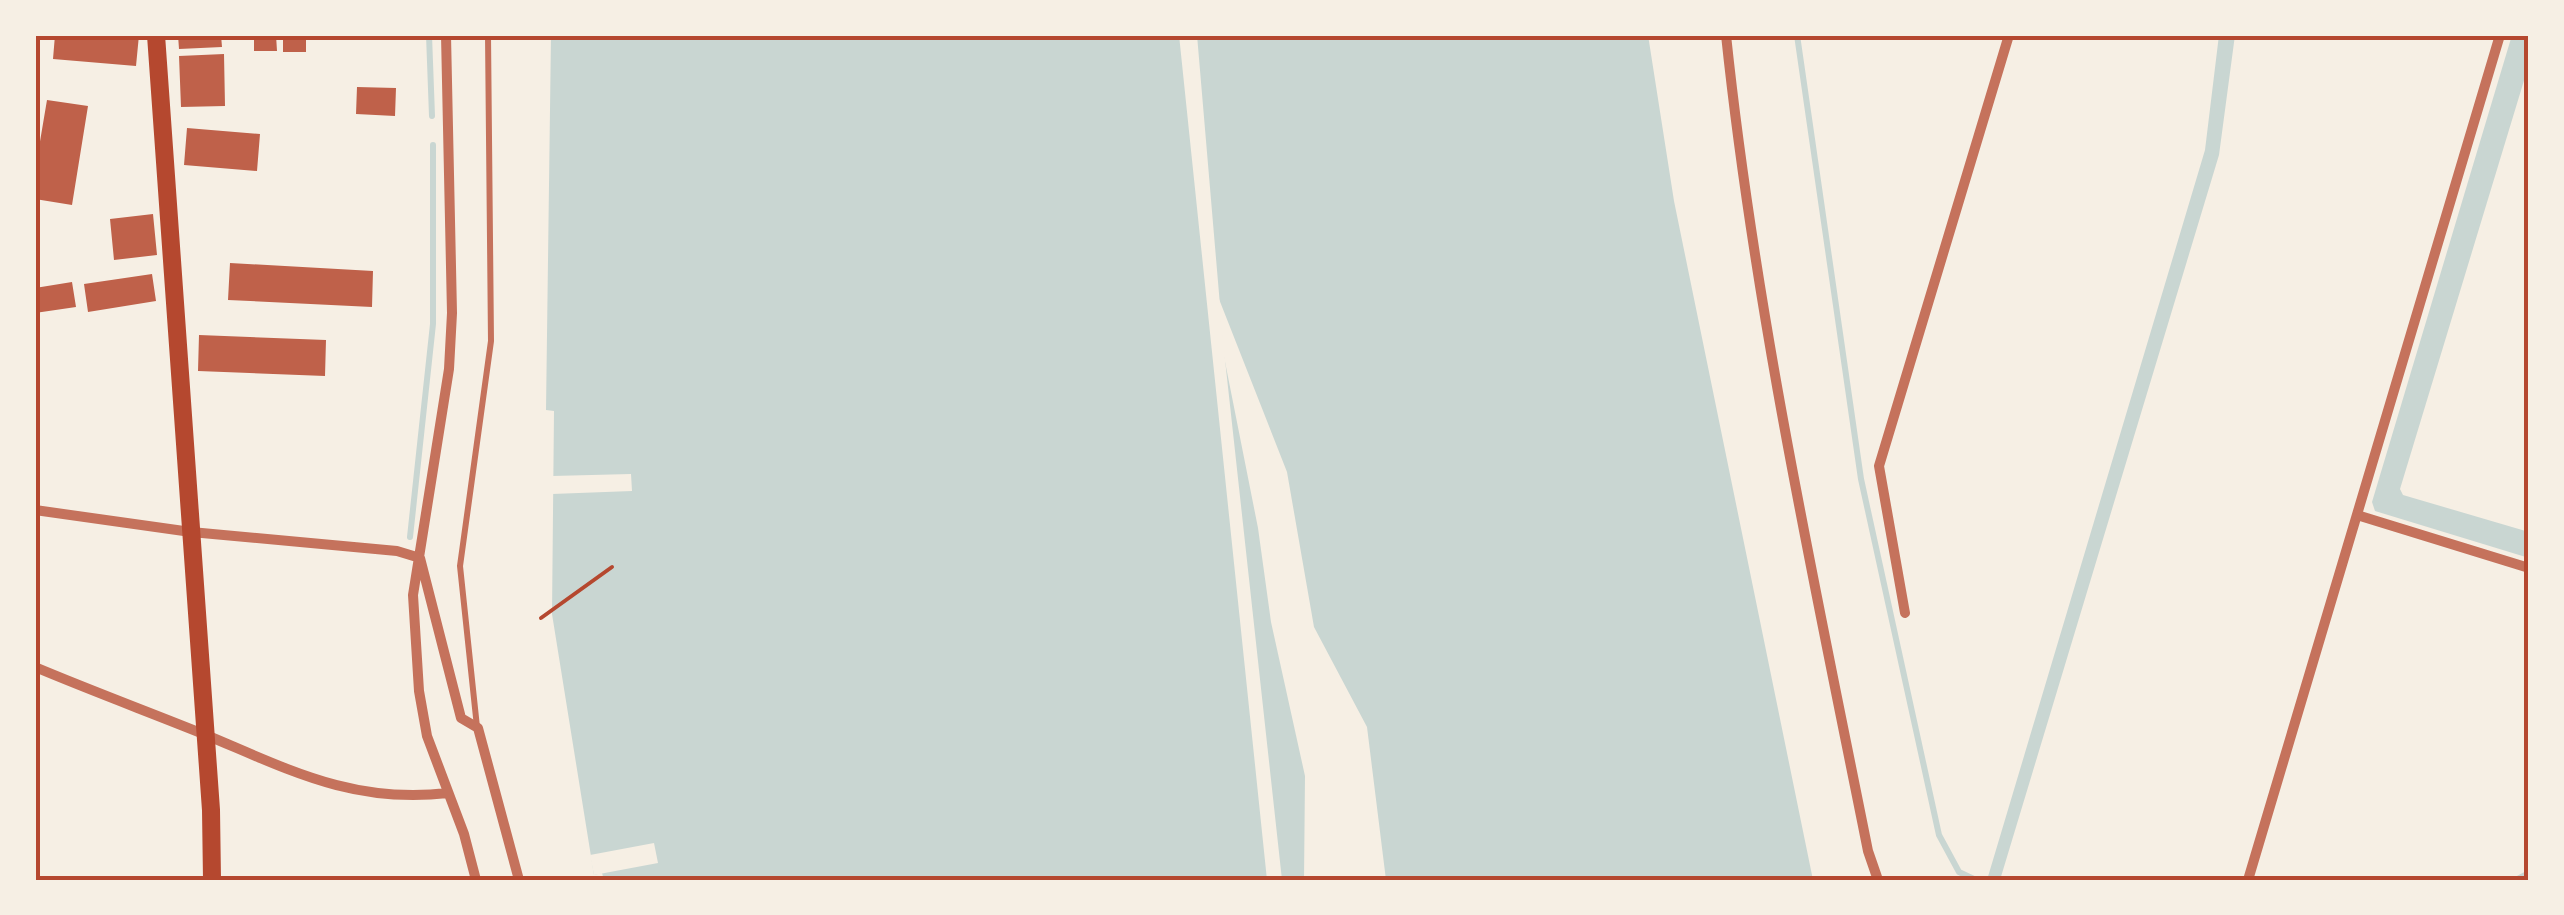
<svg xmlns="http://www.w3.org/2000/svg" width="2564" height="915" font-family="'Libre Baskerville',serif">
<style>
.water{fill:#c9d6d2}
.pier{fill:#f6efe4}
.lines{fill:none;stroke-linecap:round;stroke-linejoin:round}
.stream{stroke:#c9d6d2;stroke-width:6}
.building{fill:#bf614a}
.path{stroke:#b5482f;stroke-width:4}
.service{stroke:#c5725c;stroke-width:6}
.minor{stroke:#c5725c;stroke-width:10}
.secondary{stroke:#b5482f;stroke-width:18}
.neatline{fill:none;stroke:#b5482f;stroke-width:4}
</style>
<rect width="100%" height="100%" fill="#f6efe4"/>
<path class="water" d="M 551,35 L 1648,35 L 1674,201 L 1813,880 L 1386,880 L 1367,727 L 1314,627 L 1287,472 L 1206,266 L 1258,528 L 1271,622 L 1305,776 L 1304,880 L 604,880 L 602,873 L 594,875 L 552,614 L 554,411 L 546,410 Z
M 2219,35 L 2235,35 L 2219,155 L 2000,880 L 1987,880 L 2205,150 Z
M 2512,35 L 2529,35 L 2529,64 L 2400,489 L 2403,495 L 2529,532 L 2529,558 L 2375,511 L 2372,502 Z"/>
<path class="pier" d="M 1179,35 L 1197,35 L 1221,317 L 1220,314 L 1282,880 L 1267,880 Z
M 631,474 L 632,491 L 552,494 L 552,476 Z
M 654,843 L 658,863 L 594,875 L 590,855 Z"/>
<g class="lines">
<path class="stream" d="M 429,35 L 432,116
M 1797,35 L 1861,479 L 1939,835 L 1959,872 L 1976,880
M 410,537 L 433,324 L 433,145
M 2516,880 L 2529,873"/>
</g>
<path class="building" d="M 55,35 L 139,35 L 136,66 L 53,59 Z
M 178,35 L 221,35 L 222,47 L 179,49 Z
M 254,35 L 276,35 L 277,51 L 254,51 Z
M 283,35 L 306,35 L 306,52 L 283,52 Z
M 224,54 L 225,106 L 181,107 L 179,56 Z
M 357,87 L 396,88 L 395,116 L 356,114 Z
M 47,100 L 88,106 L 72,205 L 35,199 L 35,171 Z
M 187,128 L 260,134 L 257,171 L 184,165 Z
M 153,214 L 157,255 L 114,260 L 110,219 Z
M 230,263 L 373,271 L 372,307 L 228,300 Z
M 152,274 L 156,301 L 88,312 L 84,284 Z
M 72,282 L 76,307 L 35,313 L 35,288 Z
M 199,335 L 326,340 L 325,376 L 198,371 Z"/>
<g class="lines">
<path class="path" d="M 541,618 L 612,567"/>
<path class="service" d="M 477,727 L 460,566 L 491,341 L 488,35"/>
<path class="minor" d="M 446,35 L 452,313 L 449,369 L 413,595 L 419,691 L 427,736 L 464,834 L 476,880
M 1726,35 C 1755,310 1814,581 1868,851 L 1878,880
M 35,510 L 191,532 L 397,551 L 420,558 L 461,718 L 478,728 L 519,880
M 2357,515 L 2529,568
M 1905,613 L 1879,466 L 2009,35
M 35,667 C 92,691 149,712 206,735 C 290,770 353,804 448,793
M 2248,880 L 2500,35"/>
<path class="secondary" d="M 156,35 L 211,810 L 212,880"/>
</g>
<rect width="2564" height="915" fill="none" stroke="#f6efe4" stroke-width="75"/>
<rect x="38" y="38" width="2488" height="840" class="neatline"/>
</svg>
